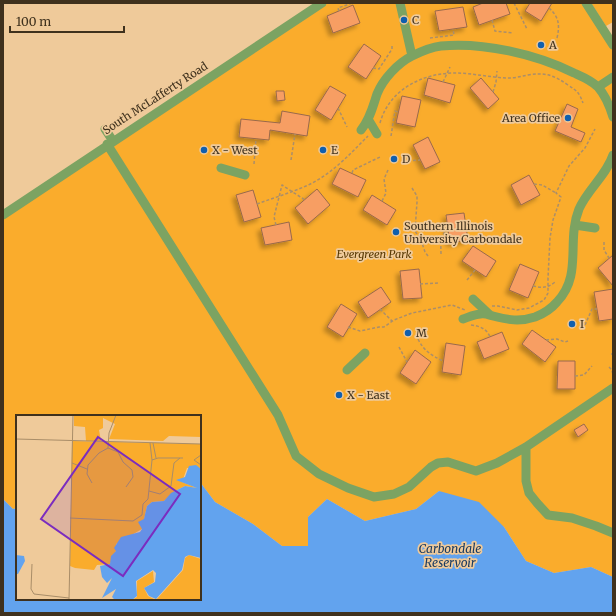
<svg xmlns="http://www.w3.org/2000/svg" width="616" height="616" font-family="Merriweather,serif">
<style>
.green{fill:#faac2c}
.water{fill:#62a3ee}
.building{fill:#f79e63;stroke:#99694b;filter:url(#shadow)}
.lines{fill:none;stroke-linecap:round;stroke-linejoin:round}
.path{stroke:#ab8e69;stroke-width:1.5;stroke-dasharray:3 2;stroke-linecap:butt}
.minor{stroke:#7ca362;stroke-width:9}
.poi-dot{fill:#0f5fae;stroke:#efca9a;stroke-width:1.5}
.labels{text-anchor:middle;stroke-width:3.5;stroke-linejoin:round;paint-order:stroke}
.poi-label{font-size:11px;fill:#3f311d;stroke:#efca9a;text-anchor:start}
.street-label{font-size:11px;fill:#3f311d;stroke:#efca9a}
.park-label{font-size:11px;font-style:italic;fill:#563701;stroke:#efca9a}
.water-label{font-size:12px;font-style:italic;fill:#193a60;stroke:#efca9a}
.inset-road{fill:none;stroke:#a98d68;stroke-width:1}
.view{fill:#7b2cbf;fill-opacity:0.15;stroke:#7b2cbf;stroke-width:2}
.inset-edge{fill:none;stroke:#3f311d;stroke-width:2}
</style>
<defs>
<filter id="shadow"><feDropShadow dx="-3.5" dy="3.5" stdDeviation="2" flood-color="#0004"/></filter>
</defs>
<rect width="100%" height="100%" fill="#efca9a"/>
<path class="green" d="M 322,3 L 586,3 L 613,45 L 613,577 L 591,567 L 554,573 L 526,561 L 504,527 L 439,491 L 416,509 L 365,521 L 327,499 L 308,517 L 308,546 L 282,546 L 253,524 L 215,502 L 200,482 L 200,416 L 17,416 L 17,508 L 13,509 L 3,499 L 3,215 Z
M 591,3 L 613,3 L 613,22 L 606,26 Z"/>
<path class="water" d="M 200,482 L 215,502 L 253,524 L 282,546 L 308,546 L 308,517 L 327,499 L 365,521 L 416,509 L 439,491 L 479,502 L 504,527 L 526,561 L 554,573 L 591,567 L 613,577 L 613,613 L 3,613 L 3,499 L 13,509 L 17,508 L 17,599 L 200,599 Z"/>
<path class="building" d="M 483,3 L 506,3 L 510,14 L 479,25 L 473,7 Z
M 530,3 L 552,3 L 541,21 L 525,11 Z
M 353,5 L 360,23 L 333,33 L 327,16 Z
M 463,7 L 467,27 L 439,31 L 435,11 Z
M 364,44 L 381,56 L 366,79 L 348,67 Z
M 428,78 L 455,85 L 450,103 L 424,95 Z
M 481,78 L 499,99 L 488,109 L 470,88 Z
M 330,86 L 346,95 L 331,120 L 315,110 Z
M 276,91 L 284,91 L 285,100 L 277,101 Z
M 402,96 L 421,100 L 415,127 L 396,123 Z
M 567,104 L 578,109 L 571,127 L 585,133 L 581,142 L 555,131 Z
M 282,111 L 310,116 L 307,136 L 270,130 L 269,140 L 239,137 L 241,119 L 280,123 Z
M 428,137 L 440,162 L 425,169 L 413,145 Z
M 340,168 L 366,180 L 358,197 L 332,184 Z
M 529,175 L 540,195 L 521,205 L 511,185 Z
M 317,189 L 330,205 L 308,224 L 295,208 Z
M 253,190 L 261,217 L 244,222 L 236,195 Z
M 372,195 L 396,210 L 387,225 L 363,210 Z
M 464,213 L 468,240 L 450,243 L 446,215 Z
M 289,222 L 292,240 L 265,245 L 261,228 Z
M 473,246 L 496,261 L 486,277 L 462,261 Z
M 613,255 L 613,286 L 598,268 Z
M 520,264 L 539,272 L 528,298 L 509,290 Z
M 419,269 L 422,298 L 403,299 L 400,271 Z
M 381,287 L 391,302 L 368,318 L 358,302 Z
M 613,289 L 613,319 L 599,321 L 594,292 Z
M 341,304 L 357,314 L 343,337 L 327,327 Z
M 532,330 L 556,347 L 545,362 L 522,344 Z
M 502,332 L 509,349 L 484,359 L 477,342 Z
M 446,343 L 465,346 L 461,375 L 442,372 Z
M 415,350 L 431,362 L 416,384 L 400,373 Z
M 558,361 L 575,361 L 575,389 L 557,389 Z
M 584,424 L 588,430 L 578,437 L 574,430 Z"/>
<g class="lines">
<path class="path" d="M 514,3 L 527,29
M 549,8 C 559,17 560,25 557,38
M 339,11 L 338,8 L 352,3
M 492,20 L 495,31 L 513,33
M 430,38 L 454,35 L 453,29
M 373,68 L 379,69 L 392,49 L 392,45
M 443,82 L 450,67
M 493,92 L 496,82 L 497,71
M 338,108 L 347,127
M 380,123 C 389,90 422,73 455,73 C 473,73 492,78 510,78 C 516,78 522,76 528,75 C 544,72 554,75 568,85 C 577,91 579,92 583,103
M 391,136 L 395,111 L 398,112
M 291,160 L 295,134
M 408,161 L 420,160
M 254,164 L 256,139
M 352,173 L 353,170 L 380,157
M 534,184 L 542,185 L 556,193
M 412,188 L 417,196 L 417,202 L 415,231 L 421,240 L 425,252 L 428,256
M 382,201 L 386,193 L 384,179 L 388,170
M 257,204 C 273,198 290,193 306,186 C 331,175 349,155 368,136
M 276,225 L 274,217 L 282,185 L 305,200
M 604,242 L 604,250 L 609,258
M 441,254 C 441,244 439,235 448,230
M 467,280 L 475,270
M 420,284 L 440,283
M 533,286 C 542,288 548,288 555,282
M 492,306 L 498,306 L 517,310 L 529,308 L 544,300 L 548,293 L 548,278 L 550,238 L 553,220 L 561,197 L 556,193 L 569,166 L 585,148 L 595,129
M 380,309 L 392,321
M 471,325 C 480,326 487,329 490,337
M 585,325 L 592,309 L 597,309
M 348,327 L 360,331 L 379,327 L 384,327 L 394,320 L 412,313 L 452,305 L 465,310
M 418,339 C 424,351 431,355 443,361
M 546,340 L 557,339 L 565,342 L 568,341
M 399,347 L 407,362
M 611,354 L 613,354
M 609,367 L 612,370 L 613,375
M 575,376 L 584,375 L 592,366"/>
<path class="minor" d="M 400,3 L 412,56
M 586,3 L 613,45
M 598,87 L 613,77
M 368,119 L 377,134
M 105,129 L 113,141
M 361,130 C 370,119 373,106 377,94 C 383,79 398,63 412,56 C 420,52 432,47 441,46 C 483,42 536,54 574,73 C 583,77 591,80 598,87 C 605,95 610,107 613,117
M 107,144 L 278,415 L 296,456 L 319,474 L 348,488 L 374,497 L 394,494 L 409,487 L 431,467 L 438,463 L 448,462 L 476,471 L 497,463 L 526,447 L 613,388
M 221,168 L 245,175
M 3,215 L 322,3
M 575,225 L 595,228
M 473,299 L 490,315
M 463,319 C 469,317 475,314 481,314 C 485,313 489,315 493,316 C 508,320 520,322 535,317 C 543,314 551,309 557,302 C 583,275 566,241 579,209 C 588,189 606,176 613,155
M 347,370 L 365,353
M 526,447 L 526,481 L 529,493 L 537,503 L 548,515 L 572,518 L 596,526 L 613,533"/>
</g>
<g class="poi-dot">
<circle cx="404" cy="20" r="4"/>
<circle cx="541" cy="45" r="4"/>
<circle cx="568" cy="118" r="4"/>
<circle cx="204" cy="150" r="4"/>
<circle cx="323" cy="150" r="4"/>
<circle cx="394" cy="159" r="4"/>
<circle cx="396" cy="232" r="4"/>
<circle cx="572" cy="324" r="4"/>
<circle cx="408" cy="333" r="4"/>
<circle cx="339" cy="395" r="4"/>
</g>
<g class="labels">
<g class="poi-label">
<text x="412" y="24">C</text>
<text x="549" y="49">A</text>
<text x="560" y="122" text-anchor="end">Area Office</text>
<text x="212" y="154">X - West</text>
<text x="331" y="154">E</text>
<text x="402" y="163">D</text>
<text x="404" y="230">Southern Illinois<tspan x="404" dy="13">University Carbondale</tspan></text>
<text x="580" y="328">I</text>
<text x="416" y="337">M</text>
<text x="347" y="399">X - East</text>
</g>
<g class="street-label">
<text transform="translate(155 98) rotate(-33)" y="4">South McLafferty Road</text>
</g>
<g class="park-label">
<text x="374" y="258">Evergreen Park</text>
</g>
<g class="water-label">
<text x="450" y="553">Carbondale<tspan x="450" dy="14">Reservoir</tspan></text>
</g>
</g>
<g transform="translate(16 415)">
<rect width="185" height="185" fill="#efca9a"/>
<path d="M 58,0 L 185,0 L 185,22 L 153,21 L 147,26 L 93,24 L 99,9 L 87,3 L 87,13 L 83,15 L 85,26 L 70,26 L 69,12 L 58,11 ZM 56,26 L 185,29 L 185,54 L 171,53 L 166,67 L 181,73 L 169,71 L 159,76 L 148,86 L 136,87 L 131,91 L 126,114 L 100,129 L 100,136 L 94,149 L 81,150 L 78,155 L 59,153 L 54,151 ZM 173,140 L 185,144 L 185,185 L 116,185 L 121,182 L 121,166 L 137,156 L 138,167 L 128,173 L 132,181 L 140,185 L 167,155 L 169,143 Z" fill="#faac2c"/>
<path d="M 180,50 L 185,54 L 185,143 L 173,140 L 169,142 L 166,155 L 140,184 L 133,181 L 128,173 L 139,167 L 140,158 L 137,155 L 120,166 L 121,181 L 116,185 L 99,185 L 96,182 L 100,174 L 86,183 L 96,163 L 91,168 L 86,162 L 84,151 L 94,149 L 95,141 L 100,136 L 98,133 L 105,122 L 124,117 L 126,114 L 122,107 L 128,104 L 131,91 L 136,87 L 148,86 L 155,78 L 169,71 L 181,73 L 160,65 L 169,62 L 173,51 ZM 0,140 L 8,141 L 9,146 L 2,159 L 0,159 Z" fill="#62a3ee"/>
<path class="inset-road" d="M 0,24 L 185,29M 134,28 L 136,45M 137,28 L 140,43M 92,33 L 102,37 L 107,47 L 116,55 L 117,62 L 110,72M 92,33 L 93,18 L 100,0M 185,40 L 178,45 L 185,50M 56,48 L 71,54M 76,68 L 71,59 L 72,50 L 83,38 L 92,33M 133,76 L 144,79 L 155,71 L 158,48 L 164,43M 54,103 L 117,106 L 126,100 L 127,89 L 132,84 L 136,45 L 142,43 L 167,43M 16,149 L 15,174 L 18,179 L 53,183M 53,185 L 57,0"/>
<path class="view" d="M 82,22 L 164,79 L 107,161 L 25,104 Z"/>
<rect width="185" height="185" class="inset-edge"/>
</g>
<rect width="616" height="616" fill="none" stroke="#3f311d" stroke-width="8"/>
<path d="M10 26v6h114v-6" fill="none" stroke="#3f311d" stroke-width="2"/>
<text x="16" y="26" font-size="12" fill="#3f311d" stroke="#efca9a" stroke-width="3" paint-order="stroke">100 m</text>
</svg>
